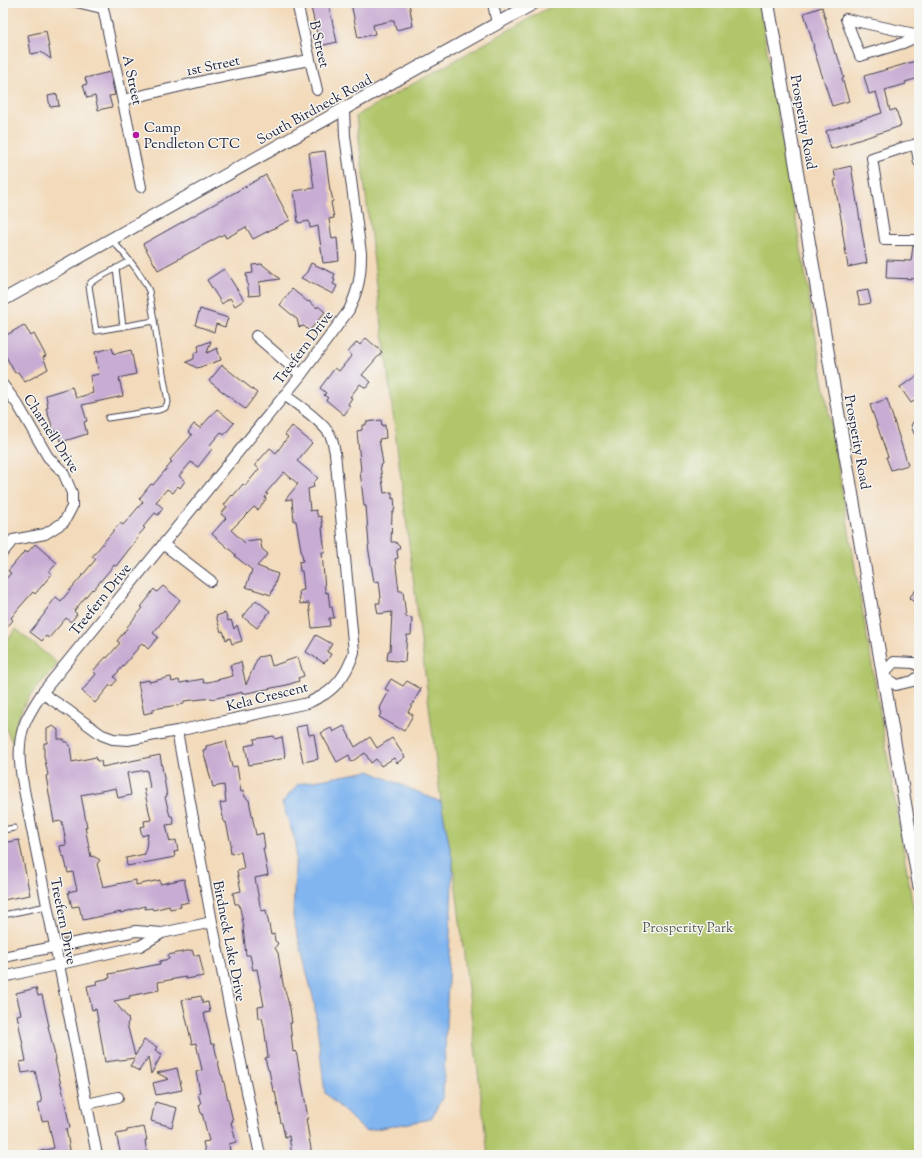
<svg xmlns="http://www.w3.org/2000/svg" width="922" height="1158" font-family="'Sorts Mill Goudy',serif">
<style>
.green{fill:#b1c66b;stroke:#6a7453}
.water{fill:#81b5ef;stroke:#526c95}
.building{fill:#c8acd3}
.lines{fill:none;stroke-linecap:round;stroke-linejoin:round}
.service-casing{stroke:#413e4e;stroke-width:7}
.minor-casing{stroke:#413e4e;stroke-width:12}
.tertiary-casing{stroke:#413e4e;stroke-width:14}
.service{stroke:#fff;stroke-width:5}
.minor{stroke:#fff;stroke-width:10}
.tertiary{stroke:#fff;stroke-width:12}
.poi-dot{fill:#b5179e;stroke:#f6f6f2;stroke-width:1.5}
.labels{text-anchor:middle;stroke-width:3;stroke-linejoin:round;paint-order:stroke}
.street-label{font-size:14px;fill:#22223b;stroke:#f6f6f2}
.poi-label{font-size:14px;fill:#22223b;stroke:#f6f6f2;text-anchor:start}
.park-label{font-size:14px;fill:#545b4c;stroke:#f6f6f2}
</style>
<rect width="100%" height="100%" fill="#f6f6f2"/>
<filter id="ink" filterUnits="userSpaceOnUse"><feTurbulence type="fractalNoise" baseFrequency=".025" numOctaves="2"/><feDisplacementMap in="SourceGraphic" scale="8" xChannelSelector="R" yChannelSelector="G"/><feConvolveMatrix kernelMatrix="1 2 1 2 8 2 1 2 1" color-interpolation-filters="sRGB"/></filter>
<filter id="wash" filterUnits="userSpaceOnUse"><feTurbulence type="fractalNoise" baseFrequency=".012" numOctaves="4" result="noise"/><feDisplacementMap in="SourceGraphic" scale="16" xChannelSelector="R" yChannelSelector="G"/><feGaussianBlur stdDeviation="0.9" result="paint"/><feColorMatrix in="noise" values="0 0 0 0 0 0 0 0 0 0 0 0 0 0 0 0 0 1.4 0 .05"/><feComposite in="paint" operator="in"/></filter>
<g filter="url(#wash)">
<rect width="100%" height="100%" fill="#f3daba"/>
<path class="green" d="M 557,3 L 759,3 L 919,942 L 919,1155 L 488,1155 L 453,863 L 441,802 L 356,116 Z
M 16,629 L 58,664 C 44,680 27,695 19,716 C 15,725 15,736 14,746 L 3,723 L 3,645 Z"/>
<path class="water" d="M 369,771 L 441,802 L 453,863 L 443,1096 L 431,1119 L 365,1131 L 325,1093 L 314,1001 L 293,917 L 296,843 L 282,803 L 298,784 Z"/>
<g id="blocks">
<path class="building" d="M 310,3 L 328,3 L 337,42 L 320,46 Z
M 351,3 L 409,3 L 413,26 L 396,30 L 394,20 L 373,25 L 375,34 L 358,38 Z
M 822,7 L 835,54 L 837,54 L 844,78 L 842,78 L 849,101 L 832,106 L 813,47 L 814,47 L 804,13 Z
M 46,31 L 51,59 L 41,52 L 31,54 L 28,35 Z
M 919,60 L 919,78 L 905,82 L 906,84 L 885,90 L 890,111 L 896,109 L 901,126 L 831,149 L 826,131 L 882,113 L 876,92 L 869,94 L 864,76 Z
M 110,72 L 115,95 L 109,96 L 112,107 L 98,110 L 95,96 L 87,98 L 83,85 L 87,84 L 85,78 Z
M 57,94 L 59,106 L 50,107 L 48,96 Z
M 325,151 L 330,191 L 331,192 L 333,201 L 331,202 L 334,218 L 329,219 L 332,239 L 337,238 L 339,261 L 323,263 L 318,226 L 310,228 L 309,221 L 298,223 L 294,191 L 314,188 L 309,153 Z
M 851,166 L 867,263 L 848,267 L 842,229 L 843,229 L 834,181 L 836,180 L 834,170 Z
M 266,175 L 290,220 L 253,239 L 246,227 L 226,238 L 224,234 L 158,270 L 143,244 Z
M 913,246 L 919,246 L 919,279 L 886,278 L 887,260 L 911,261 Z
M 311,263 L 335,274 L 333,279 L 335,280 L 333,284 L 337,286 L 333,294 L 301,278 L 307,272 Z
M 262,264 L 280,279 L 259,282 L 260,295 L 249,296 L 246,274 L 253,273 L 252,265 Z
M 224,269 L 244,300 L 235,306 L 230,298 L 222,304 L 207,280 Z
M 292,289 L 308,302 L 309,301 L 317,308 L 318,306 L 325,312 L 309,331 L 304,326 L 299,327 L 297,319 L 280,305 Z
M 868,290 L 871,303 L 860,305 L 857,292 Z
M 200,309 L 228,318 L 225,327 L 216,324 L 214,332 L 195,325 Z
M 24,325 L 31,336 L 34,334 L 46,356 L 43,357 L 48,369 L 25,382 L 18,372 L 15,373 L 3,351 L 3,337 Z
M 366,338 L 382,352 L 362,375 L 371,382 L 366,388 L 360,384 L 350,397 L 352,398 L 348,404 L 350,407 L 344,415 L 326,400 L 328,398 L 324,395 L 326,393 L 320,388 L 335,368 L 339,371 L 352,355 L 348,352 L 357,342 L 360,345 Z
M 211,341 L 207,353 L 217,348 L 221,360 L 197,368 L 186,362 L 194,359 L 194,353 L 199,351 L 198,346 Z
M 112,348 L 114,354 L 131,350 L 136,374 L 119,378 L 123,396 L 82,405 L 87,421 L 84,422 L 87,434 L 61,442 L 57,431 L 54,432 L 46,408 L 48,408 L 46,395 L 72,387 L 76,398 L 93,393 L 90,376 L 99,374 L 95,352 Z
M 222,365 L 257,393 L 245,409 L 209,381 Z
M 919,375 L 919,398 L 911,403 L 900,387 Z
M 887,399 L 908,465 L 891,470 L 886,457 L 888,457 L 870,405 Z
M 217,409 L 234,423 L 224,435 L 221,432 L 209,446 L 212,449 L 198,467 L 191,462 L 179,476 L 185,481 L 180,488 L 178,486 L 173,493 L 167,489 L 156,502 L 163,508 L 158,515 L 155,513 L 143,527 L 145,528 L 137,537 L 138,538 L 116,566 L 114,565 L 93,590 L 92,589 L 74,611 L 77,614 L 71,622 L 66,618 L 49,638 L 46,636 L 42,641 L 30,632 L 45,613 L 44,613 L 56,597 L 61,601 L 96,559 L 92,557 L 104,542 L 120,523 L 123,525 L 143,502 L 139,499 L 151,484 L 153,485 L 172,462 L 170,460 L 192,435 L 188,432 L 194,424 L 200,428 Z
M 381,420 L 382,426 L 385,425 L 386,438 L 379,439 L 383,464 L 380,465 L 384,493 L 392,492 L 392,499 L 394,498 L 395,509 L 394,509 L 394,512 L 392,513 L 391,542 L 396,542 L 397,544 L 400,547 L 397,551 L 398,558 L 395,559 L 399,591 L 403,591 L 406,617 L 412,618 L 411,635 L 407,635 L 405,662 L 387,660 L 388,651 L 390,651 L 392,612 L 378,614 L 376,603 L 380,603 L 380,598 L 381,598 L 379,581 L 374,582 L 368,546 L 369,545 L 366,506 L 364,506 L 360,471 L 361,471 L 357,431 L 362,430 L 362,425 L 366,425 L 366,422 Z
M 292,426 L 312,443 L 297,461 L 318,478 L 313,483 L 314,487 L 308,489 L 310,511 L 316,510 L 318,517 L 321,516 L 323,528 L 322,528 L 325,552 L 322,552 L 325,590 L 326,593 L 328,592 L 330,607 L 332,607 L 334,618 L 329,618 L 330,626 L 312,628 L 309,603 L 300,604 L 299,591 L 304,590 L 302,571 L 300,571 L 299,562 L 303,561 L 296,521 L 294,521 L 292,499 L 285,500 L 298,484 L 284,472 L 266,493 L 268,494 L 265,497 L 266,499 L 258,510 L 254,507 L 231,530 L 245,543 L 247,541 L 260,539 L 262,549 L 268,554 L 257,566 L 278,574 L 271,595 L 246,587 L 252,570 L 235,556 L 236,555 L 212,534 L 226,518 L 221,514 L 227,507 L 224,505 L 232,495 L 233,496 L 243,484 L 245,486 L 259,469 L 255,465 L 270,448 L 276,453 L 288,437 L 285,435 Z
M 35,544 L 57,563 L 49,572 L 52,574 L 35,594 L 33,592 L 18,609 L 11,618 L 13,620 L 3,632 L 3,582 L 11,573 L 8,571 L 25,551 L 27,553 Z
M 163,586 L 180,600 L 153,633 L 158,637 L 148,649 L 142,643 L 114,677 L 117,680 L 111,687 L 110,685 L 95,703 L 82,691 L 96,674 L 93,671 L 106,657 L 107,658 L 120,643 L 117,641 L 128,627 L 127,627 L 143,608 L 141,607 L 149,597 L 149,596 L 154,589 L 157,592 Z
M 919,586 L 919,606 L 909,598 Z
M 256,600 L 270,611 L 257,628 L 243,617 Z
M 225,613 L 228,621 L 231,620 L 234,629 L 237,625 L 242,641 L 232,644 L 230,638 L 226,640 L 223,631 L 221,632 L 216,616 Z
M 316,635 L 332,644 L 327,652 L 331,654 L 327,661 L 326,661 L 324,663 L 306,652 Z
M 269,655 L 272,666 L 298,657 L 304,676 L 298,678 L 299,681 L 287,685 L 242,694 L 243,692 L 212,699 L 212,698 L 184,701 L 184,704 L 153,709 L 153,712 L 144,714 L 138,682 L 149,680 L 149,682 L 171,677 L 172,682 L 179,680 L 180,683 L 203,679 L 204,683 L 233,676 L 230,665 L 241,662 L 246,685 L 258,657 Z
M 391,679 L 403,686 L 407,681 L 421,689 L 408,712 L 413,715 L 404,731 L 379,717 L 382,712 L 380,710 L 381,709 L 380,708 L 389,691 L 385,689 Z
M 307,725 L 309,735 L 314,734 L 318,759 L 303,762 L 296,727 Z
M 53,726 L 58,730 L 58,739 L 64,739 L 64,742 L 68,742 L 68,745 L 70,745 L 72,762 L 96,757 L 97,761 L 101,761 L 102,767 L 160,755 L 167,796 L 165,797 L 170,816 L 172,816 L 174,824 L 166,825 L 170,842 L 176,840 L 178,851 L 174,852 L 175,857 L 127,866 L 126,858 L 145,854 L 148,834 L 142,836 L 140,827 L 145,826 L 144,821 L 151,820 L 144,789 L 150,788 L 147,770 L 127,773 L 131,795 L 118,798 L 116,788 L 81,795 L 87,827 L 85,827 L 91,857 L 93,856 L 100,860 L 97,864 L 103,887 L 136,880 L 136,885 L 160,880 L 160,884 L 184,879 L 189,902 L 180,904 L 181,907 L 170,909 L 169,906 L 153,910 L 152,908 L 145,909 L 145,906 L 121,913 L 121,912 L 83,920 L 82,914 L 81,914 L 79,906 L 72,907 L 68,892 L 77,890 L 73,872 L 68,873 L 64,856 L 62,856 L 60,846 L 66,845 L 66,843 L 62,821 L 54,822 L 46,776 L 48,775 L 44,756 L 44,743 L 47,743 L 47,729 Z
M 344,726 L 355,747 L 370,737 L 377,748 L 392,738 L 405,757 L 397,763 L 394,758 L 381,766 L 376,759 L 371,763 L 365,753 L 351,762 L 349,755 L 337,762 L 321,733 L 331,728 L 333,732 Z
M 274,736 L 275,739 L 282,737 L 285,755 L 284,755 L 285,758 L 267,762 L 249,765 L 245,746 L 255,744 L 254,739 Z
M 226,741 L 232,767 L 237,766 L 241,792 L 244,791 L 245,797 L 249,800 L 256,835 L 263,833 L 265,848 L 263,848 L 268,875 L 255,878 L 261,911 L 266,910 L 271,935 L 274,934 L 275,941 L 278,943 L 275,948 L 278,953 L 284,990 L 285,990 L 290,1009 L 292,1023 L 290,1023 L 293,1052 L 296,1051 L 304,1094 L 308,1119 L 306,1119 L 312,1155 L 292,1155 L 289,1136 L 285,1137 L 282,1123 L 281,1123 L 275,1091 L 273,1091 L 269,1070 L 268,1070 L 265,1058 L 268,1057 L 264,1026 L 262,1018 L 259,1018 L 258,1007 L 264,1006 L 257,969 L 253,970 L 250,955 L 246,955 L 245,946 L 243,927 L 244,927 L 239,904 L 235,904 L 233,893 L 241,891 L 237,871 L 244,869 L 241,852 L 231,854 L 230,845 L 231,845 L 226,822 L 224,822 L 220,803 L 226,802 L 224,785 L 213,787 L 203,750 L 206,749 L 206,746 Z
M 19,840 L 30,895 L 3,900 L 3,843 Z
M 192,950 L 194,956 L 199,954 L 204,976 L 186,979 L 186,977 L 158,982 L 159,990 L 129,996 L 130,998 L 114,1001 L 128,1018 L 129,1021 L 127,1024 L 135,1056 L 144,1040 L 157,1047 L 155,1050 L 162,1054 L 151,1074 L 148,1057 L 139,1071 L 130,1066 L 135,1058 L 105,1062 L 96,1009 L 92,1010 L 87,986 L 97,984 L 96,981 L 110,978 L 109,974 L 160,964 L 160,961 L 169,959 L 168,955 Z
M 36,988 L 38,996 L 42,995 L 49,1026 L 48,1026 L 56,1060 L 55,1060 L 63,1093 L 70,1128 L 66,1129 L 71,1155 L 37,1155 L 37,1152 L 54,1148 L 48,1120 L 42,1121 L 38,1103 L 42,1102 L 35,1071 L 22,1073 L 20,1062 L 26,1061 L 17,1015 L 21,1014 L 16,993 Z
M 201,996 L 203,1003 L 208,1002 L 210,1012 L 204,1013 L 211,1044 L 214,1044 L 221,1075 L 222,1075 L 225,1087 L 233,1121 L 231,1122 L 236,1142 L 229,1144 L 230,1151 L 224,1152 L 225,1155 L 206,1155 L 203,1142 L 209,1141 L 202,1113 L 201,1113 L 199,1105 L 201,1104 L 198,1093 L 200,1092 L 196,1072 L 202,1070 L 196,1043 L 192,1044 L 182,1000 Z
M 177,1068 L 182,1090 L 156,1095 L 153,1083 L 169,1079 L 157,1073 Z
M 155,1102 L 177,1108 L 172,1127 L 151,1121 Z
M 144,1127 L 147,1140 L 145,1140 L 147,1155 L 121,1155 L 116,1134 L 127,1132 L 127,1130 Z"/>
</g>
</g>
<g filter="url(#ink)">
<use href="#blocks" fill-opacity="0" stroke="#413e4e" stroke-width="1"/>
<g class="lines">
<defs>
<path id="service" d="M 71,3 L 104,11
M 130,261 L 91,282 L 89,286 L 96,331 L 154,321
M 116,268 L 123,327
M 108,418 L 159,410 L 165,408 L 168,402 L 149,291 C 140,271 126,256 112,240
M 3,830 L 14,828
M 3,915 L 47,906"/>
<path id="minor" d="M 102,3 L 141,187
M 297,3 L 317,90
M 493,3 L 497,24
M 919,35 L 846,19 L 860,56 L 903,43 L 919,36
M 123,100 L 207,80 L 309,60
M 916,144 L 919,162
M 919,144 L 905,147 L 872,158 L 885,240 L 919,240
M 256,336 L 301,375
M 3,385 L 18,405 L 48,457 L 63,472 L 72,493 L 72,507 L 64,522 L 45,534 L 13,540 L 3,552
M 919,424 L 917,426 L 919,431
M 163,544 L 211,581
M 919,666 L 914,663 L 894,662 L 882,675 L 896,685 L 913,681 L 919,676
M 42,693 L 69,711 L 102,735 L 113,739 L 128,740 L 177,731 L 308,703 C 314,700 320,697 325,694 C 340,684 349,668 354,652 L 335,453 C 334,448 333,442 331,437 C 325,423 297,404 284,395
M 177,731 L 212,922 L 260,1155
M 3,957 L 136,931 L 162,933
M 3,977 L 140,946 L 162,933 L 212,922
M 87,1104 L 118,1097
M 97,1155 L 26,800 C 21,775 15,747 25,723 C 29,713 36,703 42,693 L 301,375 L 349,310 C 359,288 361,276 361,253 L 345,136 L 344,110"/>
<path id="tertiary" d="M 768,3 L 919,885
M 3,300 C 179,200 357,102 534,3"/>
</defs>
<use href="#service" class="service-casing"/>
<use href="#minor" class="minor-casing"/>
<use href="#tertiary" class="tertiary-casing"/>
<use href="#service" class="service"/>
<use href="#minor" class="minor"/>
<use href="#tertiary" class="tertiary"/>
</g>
</g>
<circle class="poi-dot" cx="136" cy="135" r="4"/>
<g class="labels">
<g class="street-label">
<text transform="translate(320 44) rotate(77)" y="5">B Street</text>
<text transform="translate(213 65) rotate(-12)" y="5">1st Street</text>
<text transform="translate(133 80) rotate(78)" y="5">A Street</text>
<text transform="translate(314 109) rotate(-29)" y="5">South Birdneck Road</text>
<text transform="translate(804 122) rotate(80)" y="5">Prosperity Road</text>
<text transform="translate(303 347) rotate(-53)" y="5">Treefern Drive</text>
<text transform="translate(52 433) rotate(57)" y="5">Charnell Drive</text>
<text transform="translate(858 442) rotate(80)" y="5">Prosperity Road</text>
<text transform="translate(100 599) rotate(-51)" y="5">Treefern Drive</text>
<text transform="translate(267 696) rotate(-14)" y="5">Kela Crescent</text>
<text transform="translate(64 921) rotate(79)" y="5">Treefern Drive</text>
<text transform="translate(230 941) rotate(79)" y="5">Birdneck Lake Drive</text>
</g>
<g class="poi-label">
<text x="144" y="132">Camp<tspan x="144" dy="16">Pendleton CTC</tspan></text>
</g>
<g class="park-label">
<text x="688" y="932">Prosperity Park</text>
</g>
</g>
<rect width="922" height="1158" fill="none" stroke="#f6f6f2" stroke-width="16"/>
</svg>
